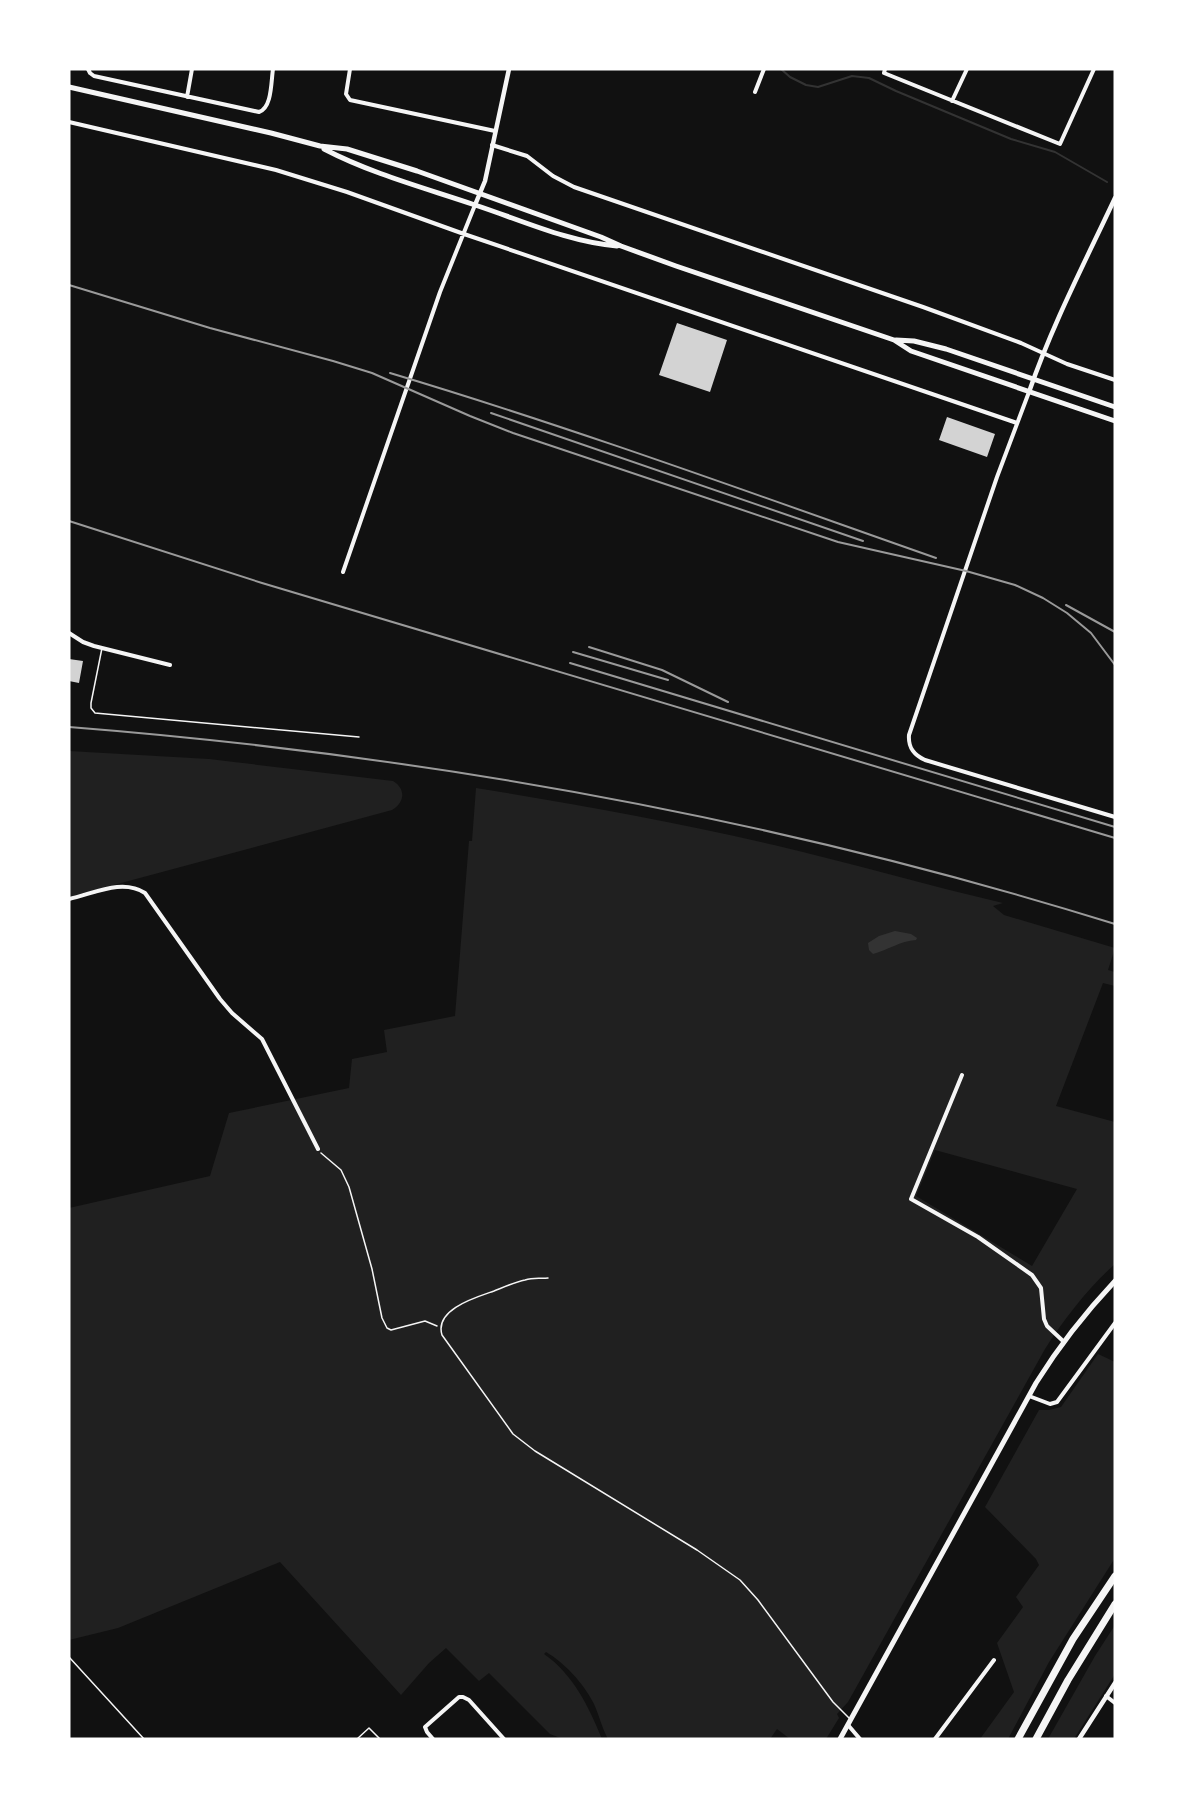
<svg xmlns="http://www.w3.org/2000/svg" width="1184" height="1808" font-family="'Source Sans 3',sans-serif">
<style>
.green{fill:#202020;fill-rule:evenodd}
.water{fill:#333}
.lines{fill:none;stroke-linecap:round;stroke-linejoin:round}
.stream{stroke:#333;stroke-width:2}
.building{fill:#d3d3d3}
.path{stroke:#f5f5f5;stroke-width:1.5}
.service{stroke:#f5f5f5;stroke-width:1.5}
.minor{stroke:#f5f5f5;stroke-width:4}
.tertiary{stroke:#f5f5f5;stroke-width:4.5}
.secondary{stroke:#f5f5f5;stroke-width:5}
.motorway{stroke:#f5f5f5;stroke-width:7}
.rail{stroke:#9a9a9a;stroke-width:2}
</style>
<rect width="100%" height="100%" fill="#111"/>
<path class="green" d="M 69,751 L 209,759 L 393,781 C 406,789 405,802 392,810 L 69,897 Z
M 476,788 C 576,804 675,822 774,845 C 851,863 926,885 1003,903 L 993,906 L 1004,915 L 1115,948 L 1108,970 L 1115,972 L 1115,986 L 1103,983 L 1056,1106 L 1115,1122 L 1115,1264 C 1088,1288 1065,1318 1045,1349 L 848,1702 L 837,1714 L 839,1718 L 826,1739 L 790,1739 L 777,1729 L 770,1739 L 608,1739 C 602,1728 599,1715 594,1704 C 584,1684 565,1663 546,1652 L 544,1654 C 573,1674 589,1707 602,1739 L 563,1739 L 550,1734 L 489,1673 L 479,1681 L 446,1648 L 429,1663 L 401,1695 L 280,1562 L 118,1628 L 69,1640 L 69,1208 L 210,1176 L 229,1113 L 349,1088 L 352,1059 L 387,1052 L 384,1030 L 455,1016 L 469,841 L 472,841 ZM 935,1150 L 1077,1189 L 1032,1266 L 916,1196 Z
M 1098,1354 L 1115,1362 L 1115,1558 L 1049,1662 L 1008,1739 L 980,1739 L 1014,1692 L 997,1643 L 1023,1607 L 1016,1597 L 1039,1565 L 1036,1559 L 985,1507 L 1039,1410 L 1049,1410 L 1061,1407 Z
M 1115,1625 L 1115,1674 L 1074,1739 L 1048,1739 L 1095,1656 Z"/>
<path class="water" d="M 895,931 L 911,934 L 917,938 L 916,940 C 900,941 888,950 873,954 L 869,950 L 868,943 L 879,936 Z"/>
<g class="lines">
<path class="stream" d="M 781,69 L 790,77 L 806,85 L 818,87 L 852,76 L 869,78 L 896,91 L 1011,139 L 1055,152 L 1107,182"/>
</g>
<path class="building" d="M 677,323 L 727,340 L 710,392 L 659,375 Z
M 947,417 L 995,434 L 987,457 L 939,440 Z
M 69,659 L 83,661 L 79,683 L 69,681 Z"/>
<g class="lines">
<path class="path" d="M 321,1153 L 341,1170 L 349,1187 L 372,1269 L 382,1318 L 387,1328 L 391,1330 L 425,1321 L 437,1326
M 69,1657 L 144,1739
M 357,1739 L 369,1728 L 380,1739"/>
<path class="service" d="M 102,648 L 91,703 L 91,708 L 95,713 L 359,737
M 548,1278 C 541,1279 534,1277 525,1280 C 515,1282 504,1287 494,1291 C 477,1297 434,1309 442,1335 L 513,1434 L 535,1451 L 697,1550 L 740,1580 L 758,1600 L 833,1702 L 849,1718"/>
<path class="minor" d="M 88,69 L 90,73 L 94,76 L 259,112 C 272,108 271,82 273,69
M 350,69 L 346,94 L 350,100 L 495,131
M 885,69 L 884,73 L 1060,144 L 1094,69
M 755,92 L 764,69
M 187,97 L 192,69
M 952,101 L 967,69
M 69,122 L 276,170 L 347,192 L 464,234 L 1017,423
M 492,145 L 527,156 L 553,176 L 574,187 L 923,307 L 1021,343 L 1067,364 L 1115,380
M 1029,392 L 997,477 L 909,735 C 908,748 914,755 925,760 L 1115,817
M 343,572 L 440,292 L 475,205
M 69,633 L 83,642 L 94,646 L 170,665
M 69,899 C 93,894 122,878 145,893 L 220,999 L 232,1013 L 262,1039 L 318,1149
M 962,1075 L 911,1199 L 978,1237 L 1032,1275 L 1041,1288 L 1044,1319 L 1047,1326 L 1063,1341
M 1029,1396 L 1050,1404 L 1057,1402 L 1115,1323
M 1106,1696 L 1115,1703
M 848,1725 L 860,1739
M 433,1739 L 427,1732 L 425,1727 L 459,1697 L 463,1697 L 469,1700 L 504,1739
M 935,1739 L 994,1660"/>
<path class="tertiary" d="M 475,205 L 485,181 L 509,69
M 1029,392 C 1052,325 1085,262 1115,198
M 1079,1739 L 1115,1683"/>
<path class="secondary" d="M 69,87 L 271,133 L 320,146 L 347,149 L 417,171 L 601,237 L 621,246 L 676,266 L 894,340 L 911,351 L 1115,421
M 324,149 C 372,174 425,188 475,205 C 521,220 568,242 617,246
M 896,340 L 914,341 L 946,349 L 1115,407
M 840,1739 L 1036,1383 C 1059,1346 1085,1313 1115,1281"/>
<path class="motorway" d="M 1018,1739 L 1073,1639 L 1115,1576
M 1036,1739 L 1068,1680 L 1115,1604"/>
<path class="rail" d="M 69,285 L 210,328 L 333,361 L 372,373 L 470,416 L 513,433 L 838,542 L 966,571 L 1015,585 L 1043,598 L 1067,613 L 1091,633 L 1115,665
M 390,373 C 574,428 754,494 936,558
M 491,413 L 863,541
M 69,521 L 262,583 L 1115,838
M 1066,605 L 1115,632
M 589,647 L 662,670 L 728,702
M 573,652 L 668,680
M 570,663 L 1115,827
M 69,727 C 423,755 775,818 1115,924"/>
</g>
<rect width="1184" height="1808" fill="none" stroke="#ffffff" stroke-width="141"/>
</svg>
